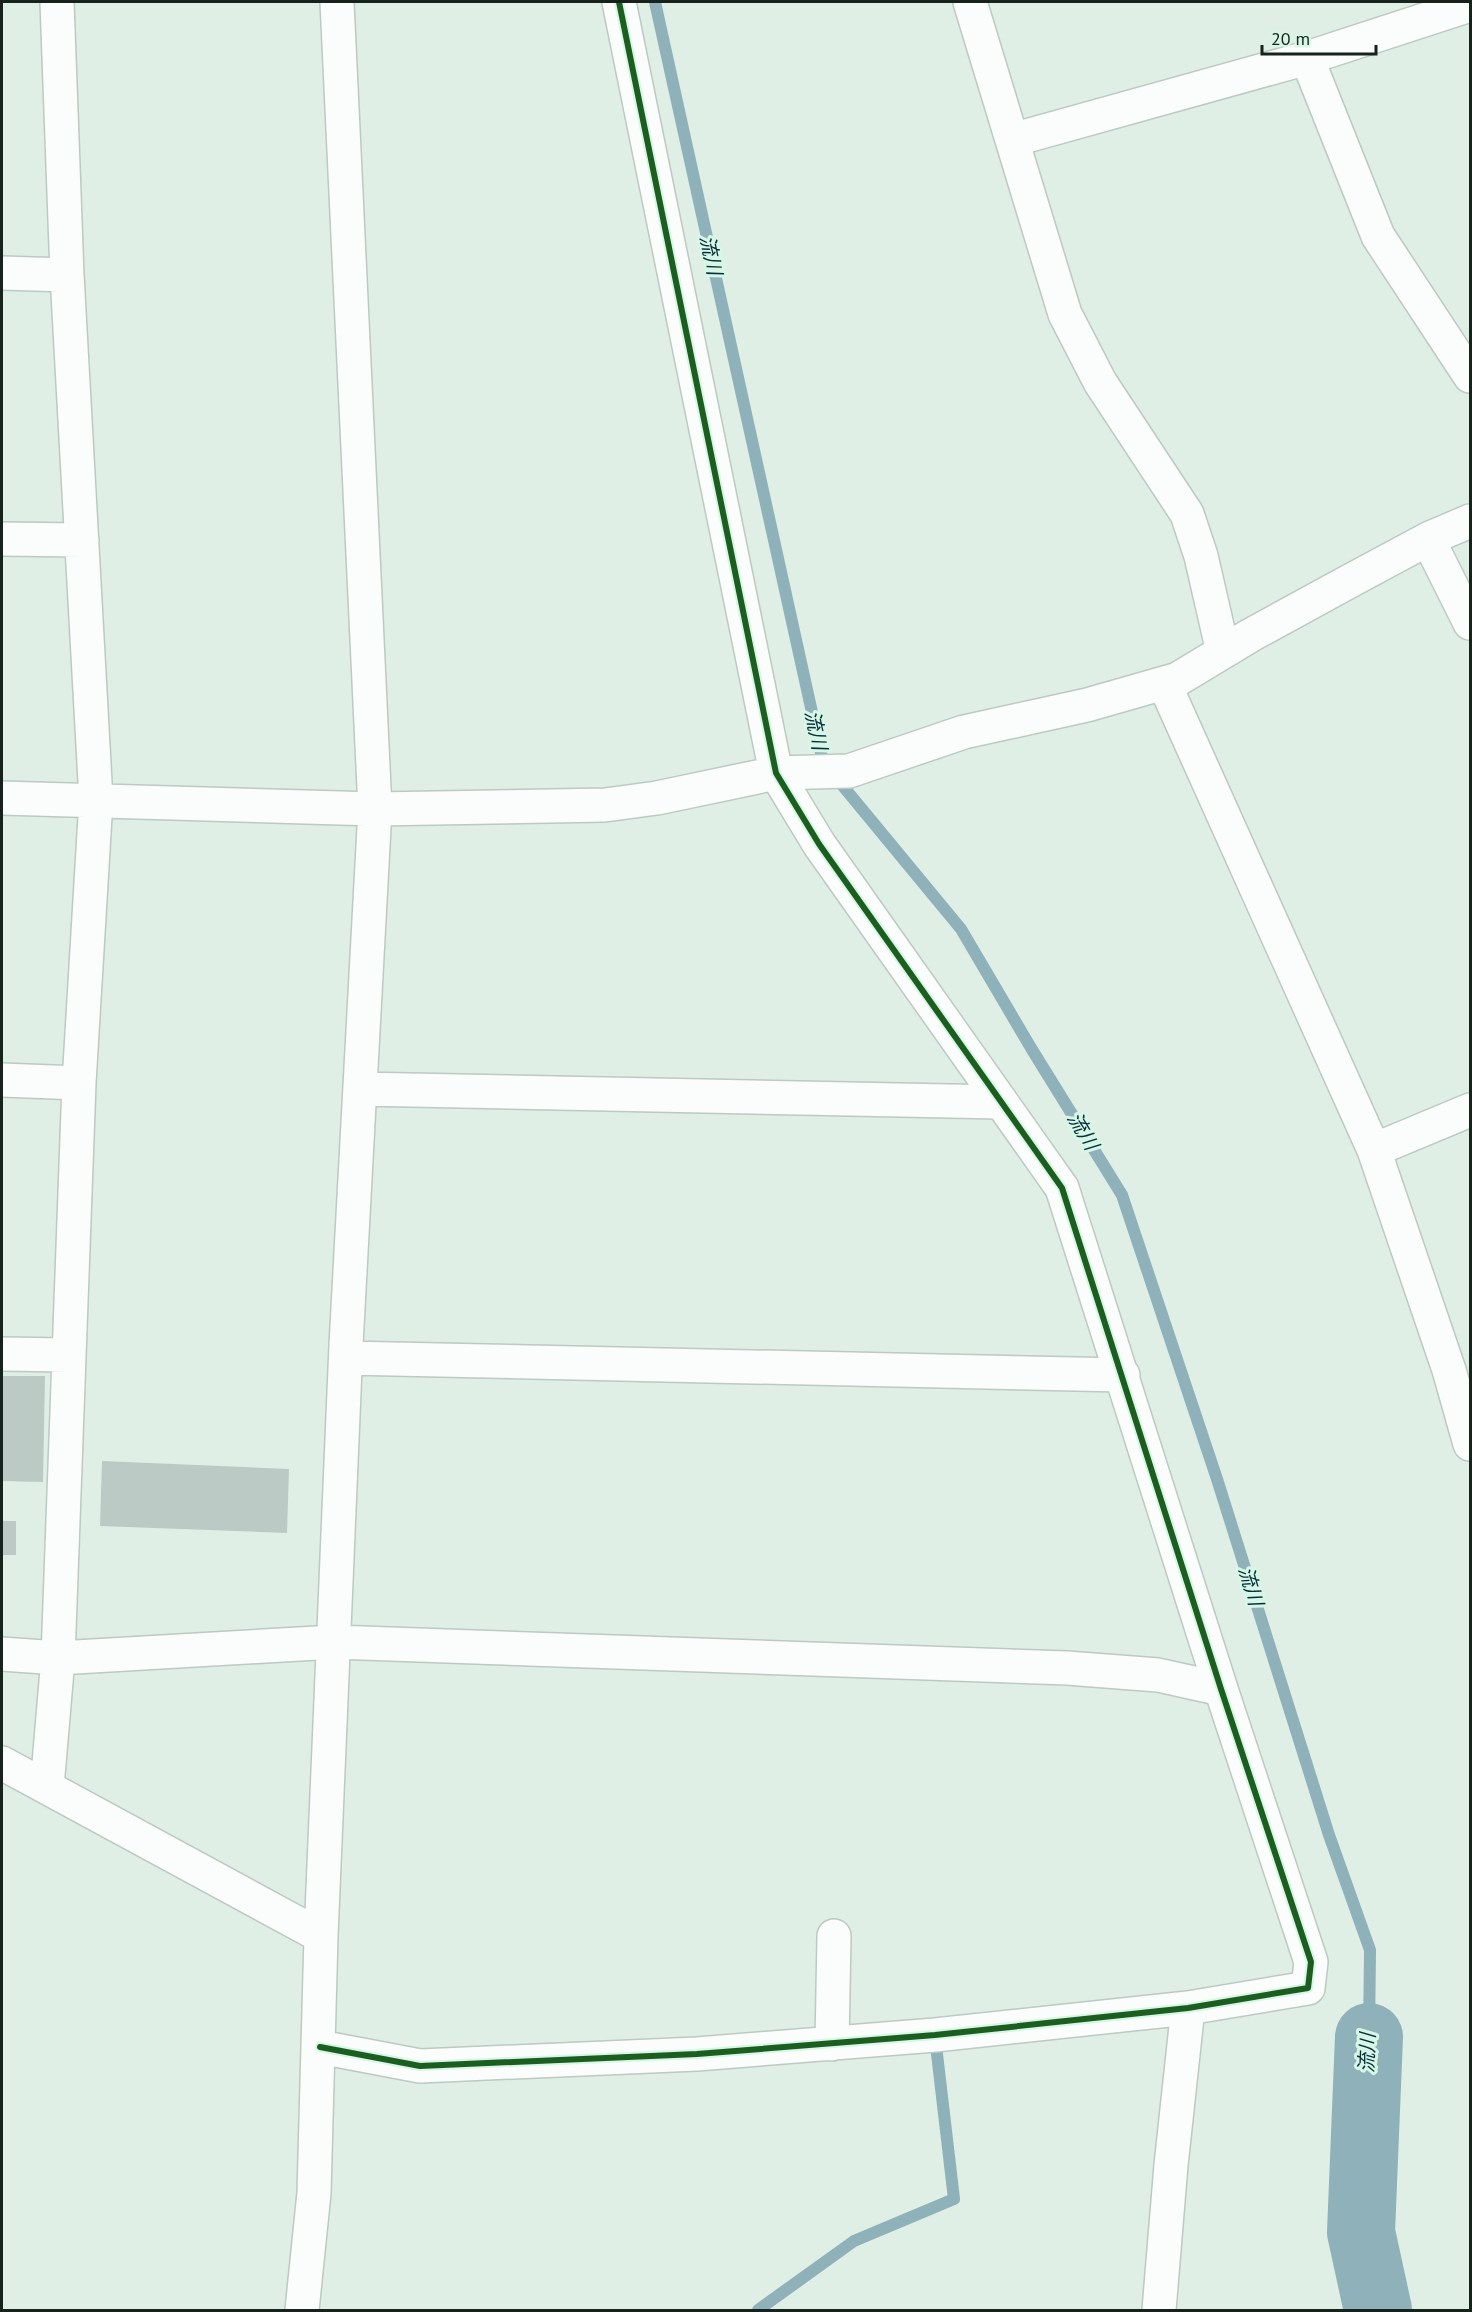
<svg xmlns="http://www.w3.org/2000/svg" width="1472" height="2312" font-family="'PT Sans','Noto Sans JP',sans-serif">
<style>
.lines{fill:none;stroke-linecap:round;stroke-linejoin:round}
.stream{stroke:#8eb1ba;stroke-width:12}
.river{stroke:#8eb1ba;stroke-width:68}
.building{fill:#bccac6}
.minor-casing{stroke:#bdc9c3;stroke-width:36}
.minor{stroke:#fafdfb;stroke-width:33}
.cycleway-casing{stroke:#d8f6e5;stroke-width:10}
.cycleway{stroke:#1b5e20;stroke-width:6}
.labels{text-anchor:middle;stroke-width:6;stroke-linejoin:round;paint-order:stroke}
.water-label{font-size:20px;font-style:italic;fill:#06303d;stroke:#d8f6e5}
</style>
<rect width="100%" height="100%" fill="#dfefe6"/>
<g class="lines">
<path class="stream" d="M 655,2 L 823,762 L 961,929 L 1031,1048 L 1122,1195 L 1217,1479 L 1329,1835 L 1370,1950 L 1369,2037
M 758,2310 L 854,2241 L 954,2199 L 935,2037"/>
<path class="river" d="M 1369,2037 L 1361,2232 L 1378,2310"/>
</g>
<path class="building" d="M 2,1376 L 45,1376 L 43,1482 L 2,1481 Z
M 102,1461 L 289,1469 L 287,1533 L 100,1526 Z
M 2,1521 L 16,1521 L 16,1555 L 2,1555 Z"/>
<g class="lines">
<defs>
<path id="minor" d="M 970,2 L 1065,314 L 1100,382 L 1187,514 L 1201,556 L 1223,652
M 1307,58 L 1378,236 L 1470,376
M 1012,140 L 1307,58 L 1470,5
M 2,273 L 67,275
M 2,539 L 82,540
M 1428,539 L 1470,623
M 1164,683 L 1374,1150 L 1449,1370 L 1470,1444
M 2,798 L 375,809 L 605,805 L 657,798 L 776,773 L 849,771 L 964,732 L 1087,705 L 1178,679 L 1251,635 L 1348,582 L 1428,539 L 1470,521
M 2,1080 L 79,1083
M 361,1089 L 1000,1102
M 1374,1150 L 1470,1110
M 2,1354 L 68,1355
M 346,1358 L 1123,1375
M 2,1654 L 58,1658 L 334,1642 L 1067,1668 L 1158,1675 L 1221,1689
M 2,1763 L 321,1936
M 47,1787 L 58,1658 L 79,1083 L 96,800 L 67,275 L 57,2
M 832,2044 L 834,1936
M 320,2047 L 420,2066 L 697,2054 L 935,2035 L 1188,2008 L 1308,1988 L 1311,1962 L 1221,1689 L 1062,1188 L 819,844 L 776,773 L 619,2
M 302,2310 L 314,2193 L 321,1936 L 346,1345 L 375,809 L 337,2
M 1159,2310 L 1171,2165 L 1188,2008"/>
</defs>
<use href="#minor" class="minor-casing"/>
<use href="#minor" class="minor"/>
<defs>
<path id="cycleway" d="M 320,2047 L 420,2066 L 697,2054 L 935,2035 L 1188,2008 L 1308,1988 L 1311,1962 L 1221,1689 L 1062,1188 L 819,844 L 776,773 L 619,2"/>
</defs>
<use href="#cycleway" class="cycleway-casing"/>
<use href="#cycleway" class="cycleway"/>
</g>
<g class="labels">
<g class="water-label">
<text transform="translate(711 255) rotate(78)" y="7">流川</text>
<text transform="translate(816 730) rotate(78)" y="7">流川</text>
<text transform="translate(1083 1131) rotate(59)" y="7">流川</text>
<text transform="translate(1251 1586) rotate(73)" y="7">流川</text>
<text transform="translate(1367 2053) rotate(-88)" y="7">流川</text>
</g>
</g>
<rect width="1472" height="2312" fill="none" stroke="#17221c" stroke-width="6"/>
<path d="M1262 45v9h114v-9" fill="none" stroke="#17221c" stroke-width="3"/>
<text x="1271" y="45" font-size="18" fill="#17221c" stroke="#d8f6e5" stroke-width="4.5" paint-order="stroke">20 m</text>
</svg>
